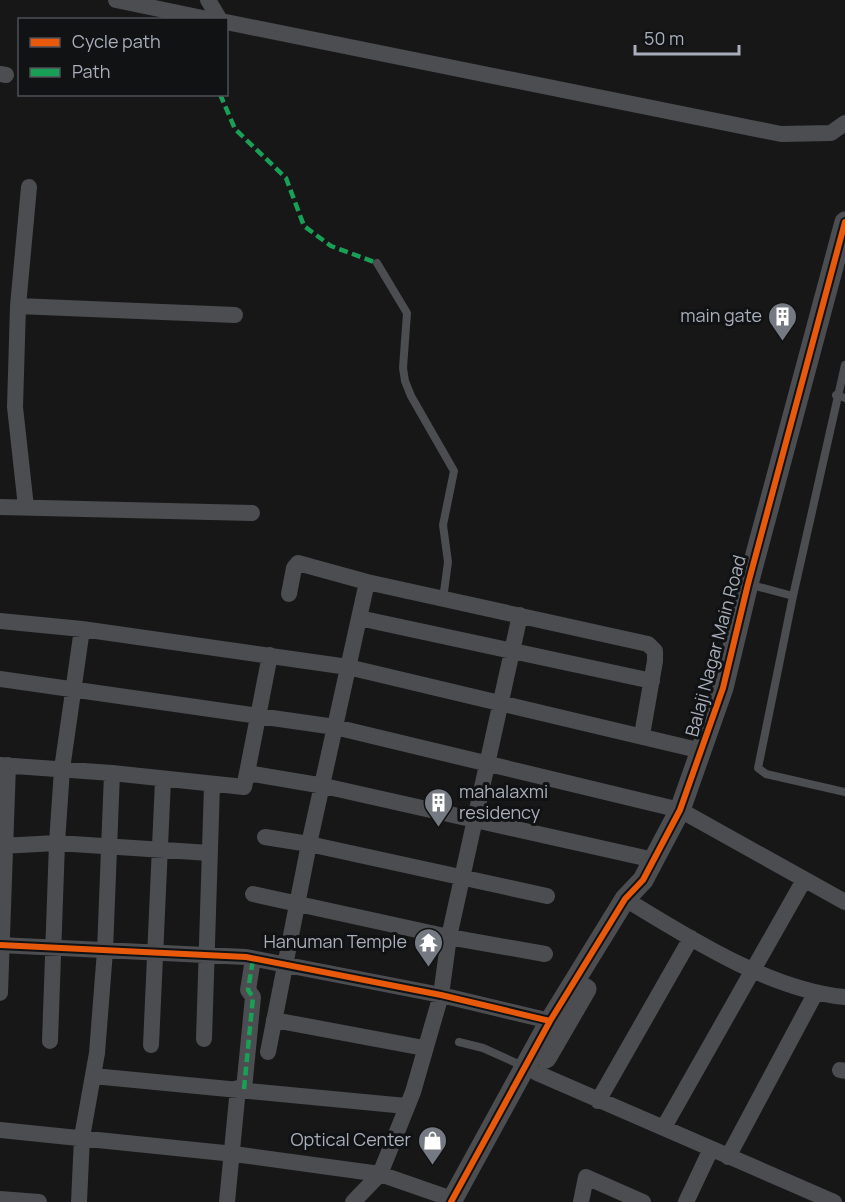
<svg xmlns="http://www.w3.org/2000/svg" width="845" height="1202" font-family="Manrope,sans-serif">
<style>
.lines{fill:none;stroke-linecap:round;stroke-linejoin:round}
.service{stroke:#4b4d51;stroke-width:8}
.minor{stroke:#4b4d51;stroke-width:16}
.tertiary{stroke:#4b4d51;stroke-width:21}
.quiet{stroke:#1a9f57;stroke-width:4.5;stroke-dasharray:9 4.5;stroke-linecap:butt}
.cycleway-casing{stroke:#111214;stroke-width:10}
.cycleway{stroke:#e8590c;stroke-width:6}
.labels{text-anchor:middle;stroke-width:6;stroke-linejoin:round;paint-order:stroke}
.poi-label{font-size:18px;fill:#a8aeba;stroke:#111214;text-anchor:end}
.street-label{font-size:18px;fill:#a8aeba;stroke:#111214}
</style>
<rect width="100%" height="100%" fill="#171718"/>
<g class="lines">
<path class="service" d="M 377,263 L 407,313 L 403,368 L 405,381 L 411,396 L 454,471 L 443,525 L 448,562 L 443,599
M 845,365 L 793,596 L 758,768 L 766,774 L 845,792
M 836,395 L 845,398
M 748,584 L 793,596
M 459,1042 L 483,1048 L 525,1067"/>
<path class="minor" d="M 116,0 L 212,20
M 208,0 L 220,20
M 226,22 L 781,134 L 831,133 L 845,123
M 0,74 L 6,75
M 18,306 L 235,315
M 0,507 L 252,513
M 26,507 L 15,407 L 18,306 L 29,187
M 289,594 L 294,568 L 298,563 L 367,582 L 648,644 L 655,651 L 655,661 L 642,735
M 359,618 L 652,681
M 0,621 L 82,629 L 348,667 L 702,751
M 0,679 L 335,727 L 680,810 L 845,902
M 0,765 L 112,773 L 244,787 L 247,773 L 324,786 L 654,860
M 247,773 L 270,655
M 265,837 L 309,844 L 547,896
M 0,846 L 57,843 L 210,853
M 253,894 L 449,937 L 545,954
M 625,899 C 689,938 770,990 845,997
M 0,945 L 246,957 L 441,995 L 550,1021
M 0,993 L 8,765
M 274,1020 L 424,1048
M 204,1039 L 212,785
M 50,1041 L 57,843 L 62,769 L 82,629
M 151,1045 L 163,780
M 268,1052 L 309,844 L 367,582
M 840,1070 L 845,1071
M 537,1073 L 834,1202
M 93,1076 L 406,1106
M 244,1089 L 253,997 L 248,990 L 253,959
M 598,1101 L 691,938
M 664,1127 L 804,880
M 0,1130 L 234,1154 L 380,1174 L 413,1092 L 441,995 L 449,937 L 520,615
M 728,1157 L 815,994
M 0,1199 L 39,1202
M 79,1202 L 82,1137 L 97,1053 L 105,951 L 112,773
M 227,1202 L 238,1088
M 353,1202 L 380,1174 L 452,1199
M 581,1202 L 586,1177 L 643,1202
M 686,1202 L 711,1149"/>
<path class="tertiary" d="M 546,1058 L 586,989
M 451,1202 L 550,1021 L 625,899 L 643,880 L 680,810 L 723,688 L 748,584 L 845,222"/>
<path class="quiet" d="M 220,94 L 235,129 L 286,178 L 304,226 L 331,246 L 377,263
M 244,1089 L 253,997 L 248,990 L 253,959"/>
<defs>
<path id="cycleway" d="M 0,945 L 246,957 L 441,995 L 550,1021
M 451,1202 L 550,1021 L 625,899 L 643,880 L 680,810 L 723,688 L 748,584 L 845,222"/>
</defs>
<use href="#cycleway" class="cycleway-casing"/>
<use href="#cycleway" class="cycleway"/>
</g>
<defs>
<symbol id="building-pin" viewBox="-11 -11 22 30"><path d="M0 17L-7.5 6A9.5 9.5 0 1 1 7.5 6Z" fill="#757981" stroke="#111214"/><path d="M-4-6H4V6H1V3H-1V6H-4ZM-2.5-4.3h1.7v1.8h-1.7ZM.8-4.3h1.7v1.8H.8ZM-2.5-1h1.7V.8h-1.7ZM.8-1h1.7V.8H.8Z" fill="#fff"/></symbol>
<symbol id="temple-pin" viewBox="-11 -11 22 30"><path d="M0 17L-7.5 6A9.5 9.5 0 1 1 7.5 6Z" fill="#757981" stroke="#111214"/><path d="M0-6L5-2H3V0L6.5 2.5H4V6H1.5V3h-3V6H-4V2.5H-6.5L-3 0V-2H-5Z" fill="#fff"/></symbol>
<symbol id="shop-pin" viewBox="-11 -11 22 30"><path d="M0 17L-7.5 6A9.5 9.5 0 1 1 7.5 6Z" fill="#757981" stroke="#111214"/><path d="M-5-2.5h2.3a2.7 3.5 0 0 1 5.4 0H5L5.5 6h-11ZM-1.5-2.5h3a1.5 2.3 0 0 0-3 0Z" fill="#fff"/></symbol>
</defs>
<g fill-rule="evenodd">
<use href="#building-pin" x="766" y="300" width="33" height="45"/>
<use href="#building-pin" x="422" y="786" width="33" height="45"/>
<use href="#temple-pin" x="412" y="926" width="33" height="45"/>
<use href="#shop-pin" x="416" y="1124" width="33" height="45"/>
</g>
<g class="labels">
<g class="poi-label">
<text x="762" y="322">main gate</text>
<text x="459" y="798" text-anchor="start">mahalaxmi<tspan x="459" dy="21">residency</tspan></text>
<text x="407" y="948">Hanuman Temple</text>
<text x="411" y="1146">Optical Center</text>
</g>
<g class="street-label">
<text transform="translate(716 646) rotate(-75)" y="6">Balaji Nagar Main Road</text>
</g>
</g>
<rect x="18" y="18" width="210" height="78" fill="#111214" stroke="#4d5056" stroke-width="1.5"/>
<rect x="30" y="38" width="30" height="9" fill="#e8590c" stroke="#4d5056" stroke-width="1.5"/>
<text x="72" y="48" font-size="18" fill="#a8aeba">Cycle path</text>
<rect x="30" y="68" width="30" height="9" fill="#1a9f57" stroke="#4d5056" stroke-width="1.5"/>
<text x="72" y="78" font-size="18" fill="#a8aeba">Path</text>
<path d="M635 45v9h104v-9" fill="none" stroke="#a8aeba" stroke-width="3"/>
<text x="644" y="45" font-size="18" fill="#a8aeba" stroke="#111214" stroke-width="4.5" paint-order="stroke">50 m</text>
</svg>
